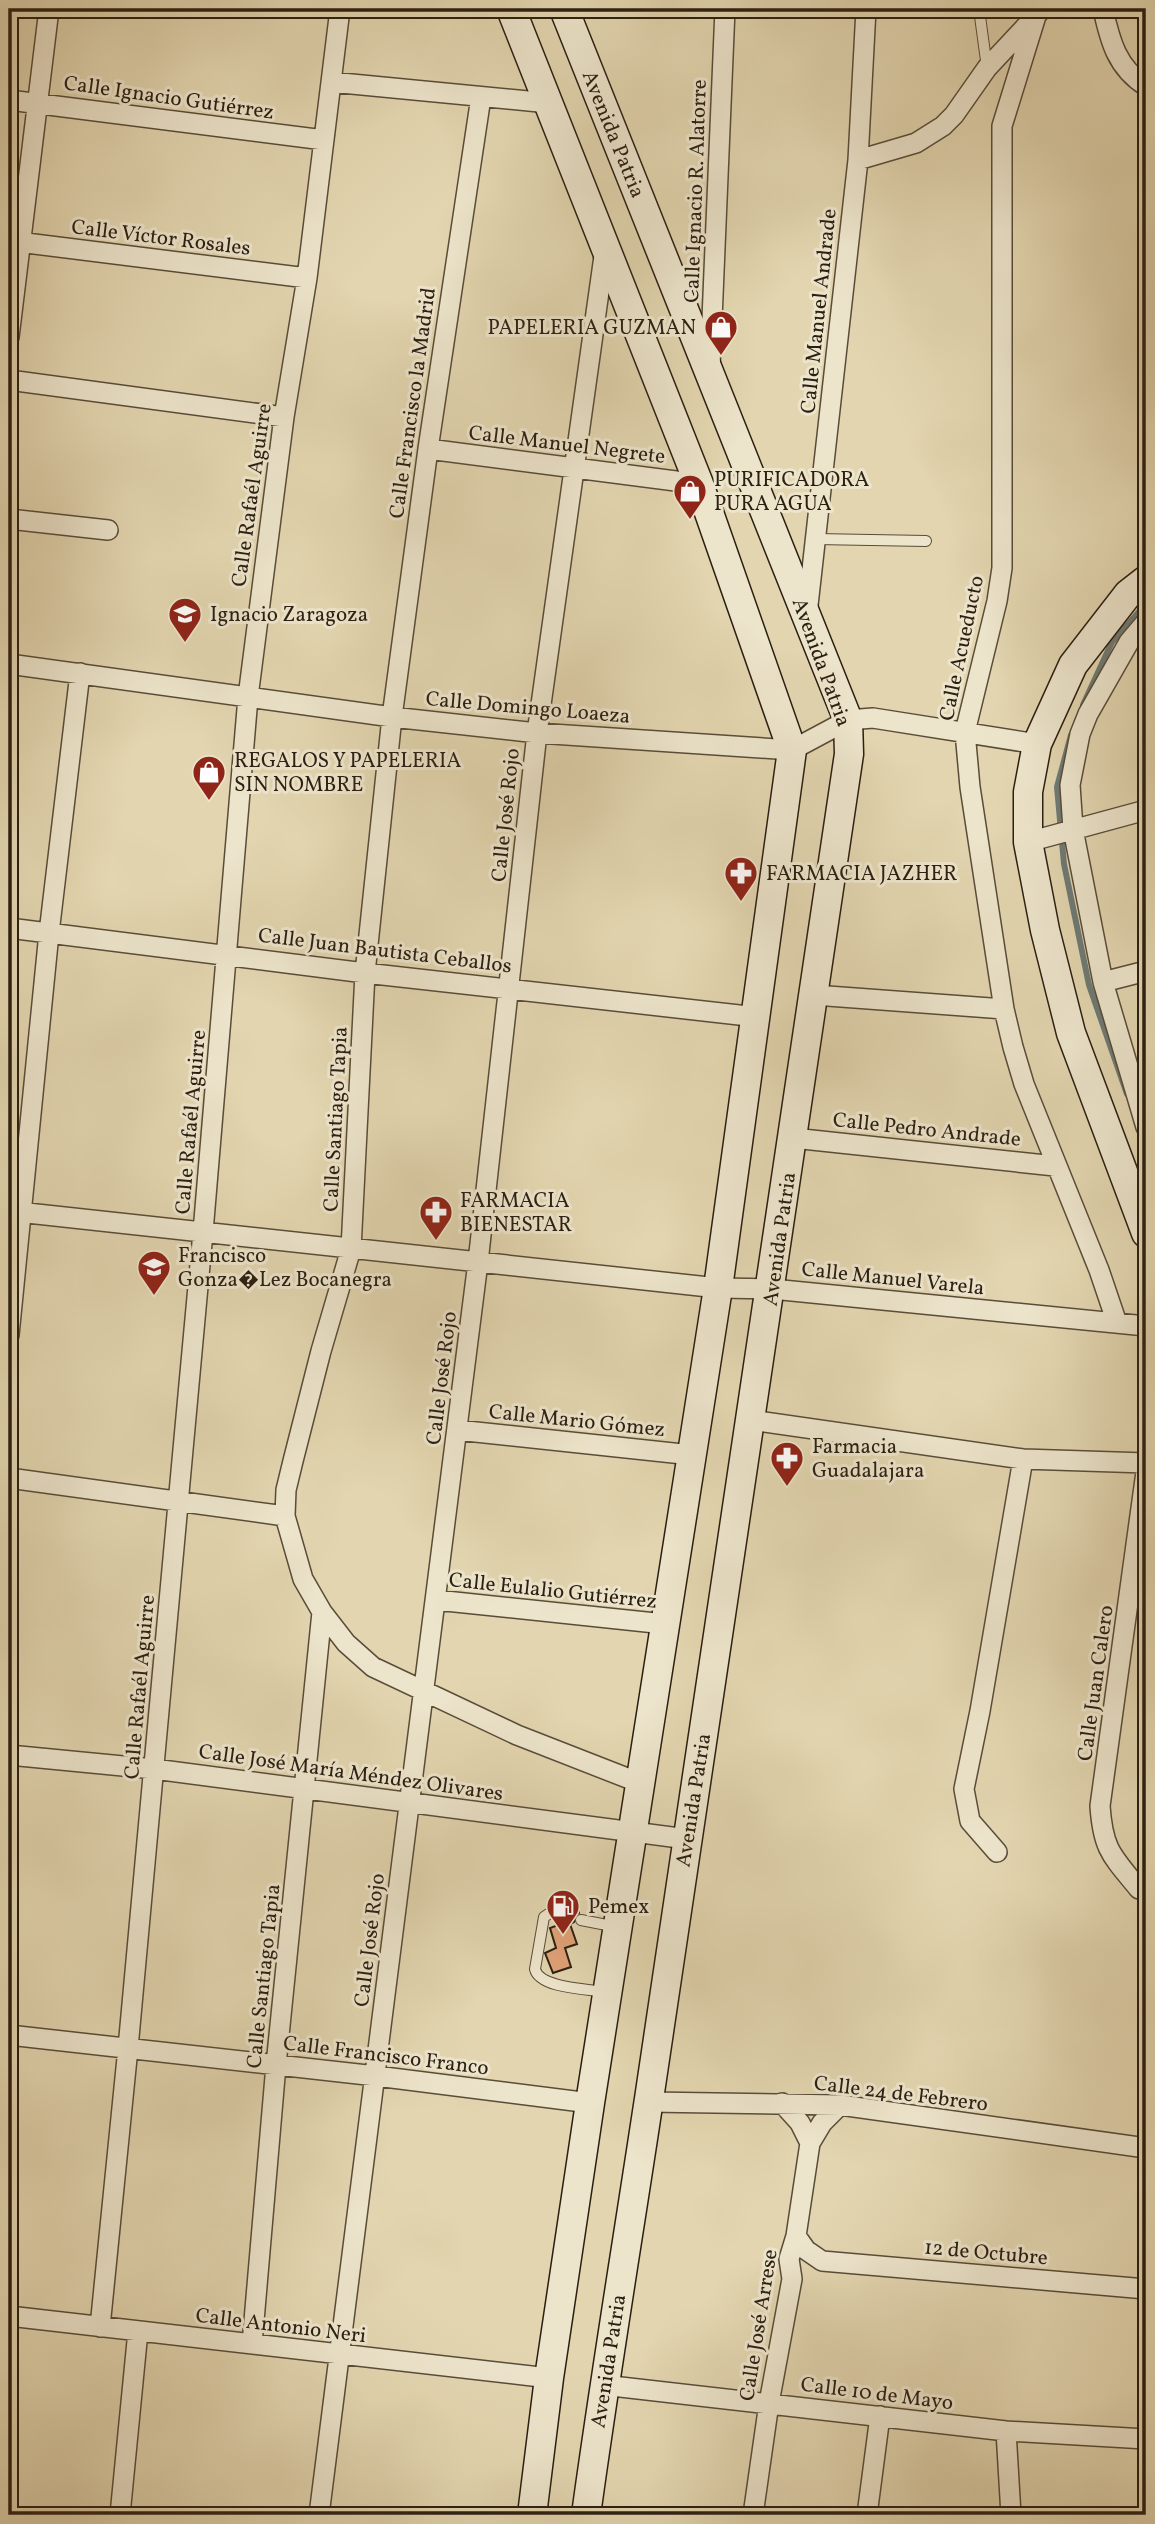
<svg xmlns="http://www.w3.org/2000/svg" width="1155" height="2524" font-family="Vollkorn,serif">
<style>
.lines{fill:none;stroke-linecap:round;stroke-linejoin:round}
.stream{stroke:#6d7a74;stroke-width:6}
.building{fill:#e1a177;stroke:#2b1f12;stroke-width:2}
.lane-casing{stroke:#594c39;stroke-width:12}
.street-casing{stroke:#594c39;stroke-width:22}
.secondary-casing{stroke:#2b1f12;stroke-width:31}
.lane{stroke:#ece4cb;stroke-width:10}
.street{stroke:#ece4cb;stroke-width:19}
.secondary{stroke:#ece4cb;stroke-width:28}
.labels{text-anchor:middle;stroke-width:6;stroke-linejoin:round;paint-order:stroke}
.street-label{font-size:21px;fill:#2b1f12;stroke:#ece4cb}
.poi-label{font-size:21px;fill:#2b1f12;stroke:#ece4cb;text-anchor:start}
</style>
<rect width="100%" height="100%" fill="#e2d5af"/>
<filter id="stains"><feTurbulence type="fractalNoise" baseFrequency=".00286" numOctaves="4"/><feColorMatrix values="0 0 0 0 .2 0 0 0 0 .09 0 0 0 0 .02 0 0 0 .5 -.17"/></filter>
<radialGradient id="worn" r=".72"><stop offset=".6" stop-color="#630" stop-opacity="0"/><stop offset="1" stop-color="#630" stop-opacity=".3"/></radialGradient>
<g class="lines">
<path class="stream" d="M 1140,9 L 1146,22
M 1083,705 L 1112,642 L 1146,604
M 1071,735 L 1057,787 L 1064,864 L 1089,985 L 1127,1094
M 1139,1127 L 1146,1147"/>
</g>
<path class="building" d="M 574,1899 L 579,1913 L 575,1916 L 574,1922 L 570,1924 L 577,1944 L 565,1948 L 571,1967 L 553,1973 L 545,1953 L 556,1948 L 550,1928 L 561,1924 L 565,1916 L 563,1909 L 554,1906 Z"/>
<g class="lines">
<defs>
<path id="lane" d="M 979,9 L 987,68
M 816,539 L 926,541
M 558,1915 L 550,1913 L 544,1917 L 535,1969 C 539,1988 587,1989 605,1992
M 581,1920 L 617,1927"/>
<path id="street" d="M 1041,9 L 1036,16 L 1002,126 L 1002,568 L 997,601 L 965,732 L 970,787 L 1004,1009 L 1013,1047 L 1024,1084 L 1099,1270 L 1117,1323
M 1103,9 C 1110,41 1117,68 1146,86
M 331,82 L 549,103
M 481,97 L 428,449 L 392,717 L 365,973 L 351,1249 L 321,1351 L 293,1461 L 286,1490 L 285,1516 L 303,1579 L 322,1612 L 346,1643 L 373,1667 L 517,1735 L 640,1783
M 9,100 L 324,140
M 858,160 L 916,143 L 943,126 L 954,115 L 987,68 L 1030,22
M 10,241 L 307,278
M 9,337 L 49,9
M 710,367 L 725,9
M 9,380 L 284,417
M 428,449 L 699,484
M 9,519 L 108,530
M 807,614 L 858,160 L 866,9
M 1146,622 L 1129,642 L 1088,714 L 1080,734 L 1070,785 L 1073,829 L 1103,982 L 1146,1127
M 9,664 L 392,717 L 537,733 L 792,750 L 848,720 L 873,718 L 1037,744
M 1028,842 L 1146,810
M 9,928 L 365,973 L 757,1017
M 1103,982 L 1146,971
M 814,995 L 1004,1009
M 793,1138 L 1055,1166
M 9,1211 L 718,1288 L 772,1289 L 1146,1326
M 9,1335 L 49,933 L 80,673
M 751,1420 L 1023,1459 L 1146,1463
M 457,1430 L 692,1455
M 9,1478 L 285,1516
M 436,1600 L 665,1624
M 9,1755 L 154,1769 L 687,1839
M 997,1852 L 970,1821 L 964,1789 L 980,1711 L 1023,1459
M 1139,1889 C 1112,1856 1103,1850 1100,1806 L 1146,1472
M 9,2035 L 376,2076 L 590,2103
M 649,2102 L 840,2105 L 1146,2148
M 782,2103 L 800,2123 L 810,2143
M 796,2236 L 806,2250 L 822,2261 L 1146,2289
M 9,2316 L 549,2378
M 100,2327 L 128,2048 L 203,1232 L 248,697 L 284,417 L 307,278 L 340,9
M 252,2344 L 276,2065 L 322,1612
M 603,2385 L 1006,2431 L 1146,2439
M 1006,2431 L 1011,2515
M 120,2515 L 138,2331
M 319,2515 L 478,1262 L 537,733 L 605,249
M 753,2515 L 769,2403 L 792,2279 L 789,2259 L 796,2236 L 810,2143 L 822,2123 L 840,2105
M 867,2515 L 880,2416"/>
<path id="secondary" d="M 511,9 L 699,484 L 792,750 L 718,1288 L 590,2103 L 549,2378 L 532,2515
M 564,9 L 848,720 L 849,754 C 783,1203 716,1651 649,2099 C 628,2238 605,2376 586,2515
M 1146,580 L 1128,594 L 1073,665 L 1037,744 L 1028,792 L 1028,842 L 1045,930 L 1071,1033 L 1146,1233"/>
</defs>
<use href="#lane" class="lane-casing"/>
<use href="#street" class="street-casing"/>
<use href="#secondary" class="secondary-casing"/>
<use href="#lane" class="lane"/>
<use href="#street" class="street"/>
<use href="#secondary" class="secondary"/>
</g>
<defs>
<symbol id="shop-pin" viewBox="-11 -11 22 30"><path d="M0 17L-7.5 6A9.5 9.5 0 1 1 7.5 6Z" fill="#8f2418" stroke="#ece4cb"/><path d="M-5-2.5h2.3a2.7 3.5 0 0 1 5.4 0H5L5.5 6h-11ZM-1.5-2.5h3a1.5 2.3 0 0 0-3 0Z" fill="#fff"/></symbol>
<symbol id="school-pin" viewBox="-11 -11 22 30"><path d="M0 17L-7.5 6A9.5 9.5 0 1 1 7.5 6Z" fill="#8f2418" stroke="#ece4cb"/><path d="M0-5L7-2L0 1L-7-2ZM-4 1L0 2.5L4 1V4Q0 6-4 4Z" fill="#fff"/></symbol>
<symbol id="pharmacy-pin" viewBox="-11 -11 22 30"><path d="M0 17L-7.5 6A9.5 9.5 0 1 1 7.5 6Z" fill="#8f2418" stroke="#ece4cb"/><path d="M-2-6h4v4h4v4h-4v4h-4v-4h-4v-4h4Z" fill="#fff"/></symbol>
<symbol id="fuel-pin" viewBox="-11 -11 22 30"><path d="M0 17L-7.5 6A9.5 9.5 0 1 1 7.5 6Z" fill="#8f2418" stroke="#ece4cb"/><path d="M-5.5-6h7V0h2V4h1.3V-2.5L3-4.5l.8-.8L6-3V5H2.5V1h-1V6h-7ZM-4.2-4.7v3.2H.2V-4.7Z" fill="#fff"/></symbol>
</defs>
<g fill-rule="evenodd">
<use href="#shop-pin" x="702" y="308" width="38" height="52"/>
<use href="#shop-pin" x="671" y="472" width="38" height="52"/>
<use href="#school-pin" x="166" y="595" width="38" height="52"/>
<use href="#shop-pin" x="190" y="753" width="38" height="52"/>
<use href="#pharmacy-pin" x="722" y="854" width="38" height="52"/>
<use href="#pharmacy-pin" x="417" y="1193" width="38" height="52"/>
<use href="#school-pin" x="135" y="1248" width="38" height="52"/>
<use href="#pharmacy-pin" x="768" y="1439" width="38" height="52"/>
<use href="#fuel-pin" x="544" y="1887" width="38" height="52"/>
</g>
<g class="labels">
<g class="street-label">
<text transform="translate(169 97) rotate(8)" y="7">Calle Ignacio Gutiérrez</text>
<text transform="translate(614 134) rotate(68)" y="7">Avenida Patria</text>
<text transform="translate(695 191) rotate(-88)" y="7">Calle Ignacio R. Alatorre</text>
<text transform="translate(161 237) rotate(7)" y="7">Calle Víctor Rosales</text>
<text transform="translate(818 311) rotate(-84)" y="7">Calle Manuel Andrade</text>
<text transform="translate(412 403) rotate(-82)" y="7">Calle Francisco la Madrid</text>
<text transform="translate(567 444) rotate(7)" y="7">Calle Manuel Negrete</text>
<text transform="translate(251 495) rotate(-82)" y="7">Calle Rafaél Aguirre</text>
<text transform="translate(961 648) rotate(-78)" y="7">Calle Acueducto</text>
<text transform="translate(822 662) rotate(70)" y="7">Avenida Patria</text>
<text transform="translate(528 707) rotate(5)" y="7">Calle Domingo Loaeza</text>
<text transform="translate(505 815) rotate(-84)" y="7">Calle José Rojo</text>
<text transform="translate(385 950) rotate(7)" y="7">Calle Juan Bautista Ceballos</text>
<text transform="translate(335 1119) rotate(-87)" y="7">Calle Santiago Tapia</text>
<text transform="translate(190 1122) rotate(-85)" y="7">Calle Rafaél Aguirre</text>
<text transform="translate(927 1129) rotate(6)" y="7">Calle Pedro Andrade</text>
<text transform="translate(779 1239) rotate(-82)" y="7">Avenida Patria</text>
<text transform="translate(893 1278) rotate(6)" y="7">Calle Manuel Varela</text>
<text transform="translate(441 1378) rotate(-83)" y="7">Calle José Rojo</text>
<text transform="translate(577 1420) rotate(6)" y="7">Calle Mario Gómez</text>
<text transform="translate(553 1590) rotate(6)" y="7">Calle Eulalio Gutiérrez</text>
<text transform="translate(1095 1683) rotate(-82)" y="7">Calle Juan Calero</text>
<text transform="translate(139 1687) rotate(-85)" y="7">Calle Rafaél Aguirre</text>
<text transform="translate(351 1772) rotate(8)" y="7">Calle José María Méndez Olivares</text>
<text transform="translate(693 1800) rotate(-81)" y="7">Avenida Patria</text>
<text transform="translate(369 1940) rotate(-83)" y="7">Calle José Rojo</text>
<text transform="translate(263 1976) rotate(-84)" y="7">Calle Santiago Tapia</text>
<text transform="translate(386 2055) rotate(7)" y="7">Calle Francisco Franco</text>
<text transform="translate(901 2093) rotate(7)" y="7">Calle 24 de Febrero</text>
<text transform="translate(986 2252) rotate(5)" y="7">12 de Octubre</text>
<text transform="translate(281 2325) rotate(7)" y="7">Calle Antonio Neri</text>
<text transform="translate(758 2325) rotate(-81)" y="7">Calle José Arrese</text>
<text transform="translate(608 2361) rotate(-81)" y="7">Avenida Patria</text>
<text transform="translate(877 2393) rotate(7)" y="7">Calle 10 de Mayo</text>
</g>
<g class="poi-label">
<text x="696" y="334" text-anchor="end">PAPELERIA GUZMAN</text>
<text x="714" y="486">PURIFICADORA<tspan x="714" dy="24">PURA AGUA</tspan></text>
<text x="210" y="621">Ignacio Zaragoza</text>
<text x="234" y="767">REGALOS Y PAPELERIA<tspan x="234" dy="24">SIN NOMBRE</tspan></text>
<text x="766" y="880">FARMACIA JAZHER</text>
<text x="460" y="1207">FARMACIA<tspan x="460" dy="24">BIENESTAR</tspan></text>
<text x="178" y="1262">Francisco<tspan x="178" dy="24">Gonza�Lez Bocanegra</tspan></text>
<text x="812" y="1453">Farmacia<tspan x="812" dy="24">Guadalajara</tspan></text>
<text x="588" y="1913">Pemex</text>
</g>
</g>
<rect width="1155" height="2524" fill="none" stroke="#e2d5af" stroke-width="35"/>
<rect x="10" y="10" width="1134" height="2503" fill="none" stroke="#2b1f12" stroke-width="3.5"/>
<rect x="18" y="18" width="1120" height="2489" fill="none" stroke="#2b1f12" stroke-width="2"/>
<rect width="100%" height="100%" filter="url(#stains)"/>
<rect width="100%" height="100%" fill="url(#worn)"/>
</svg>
